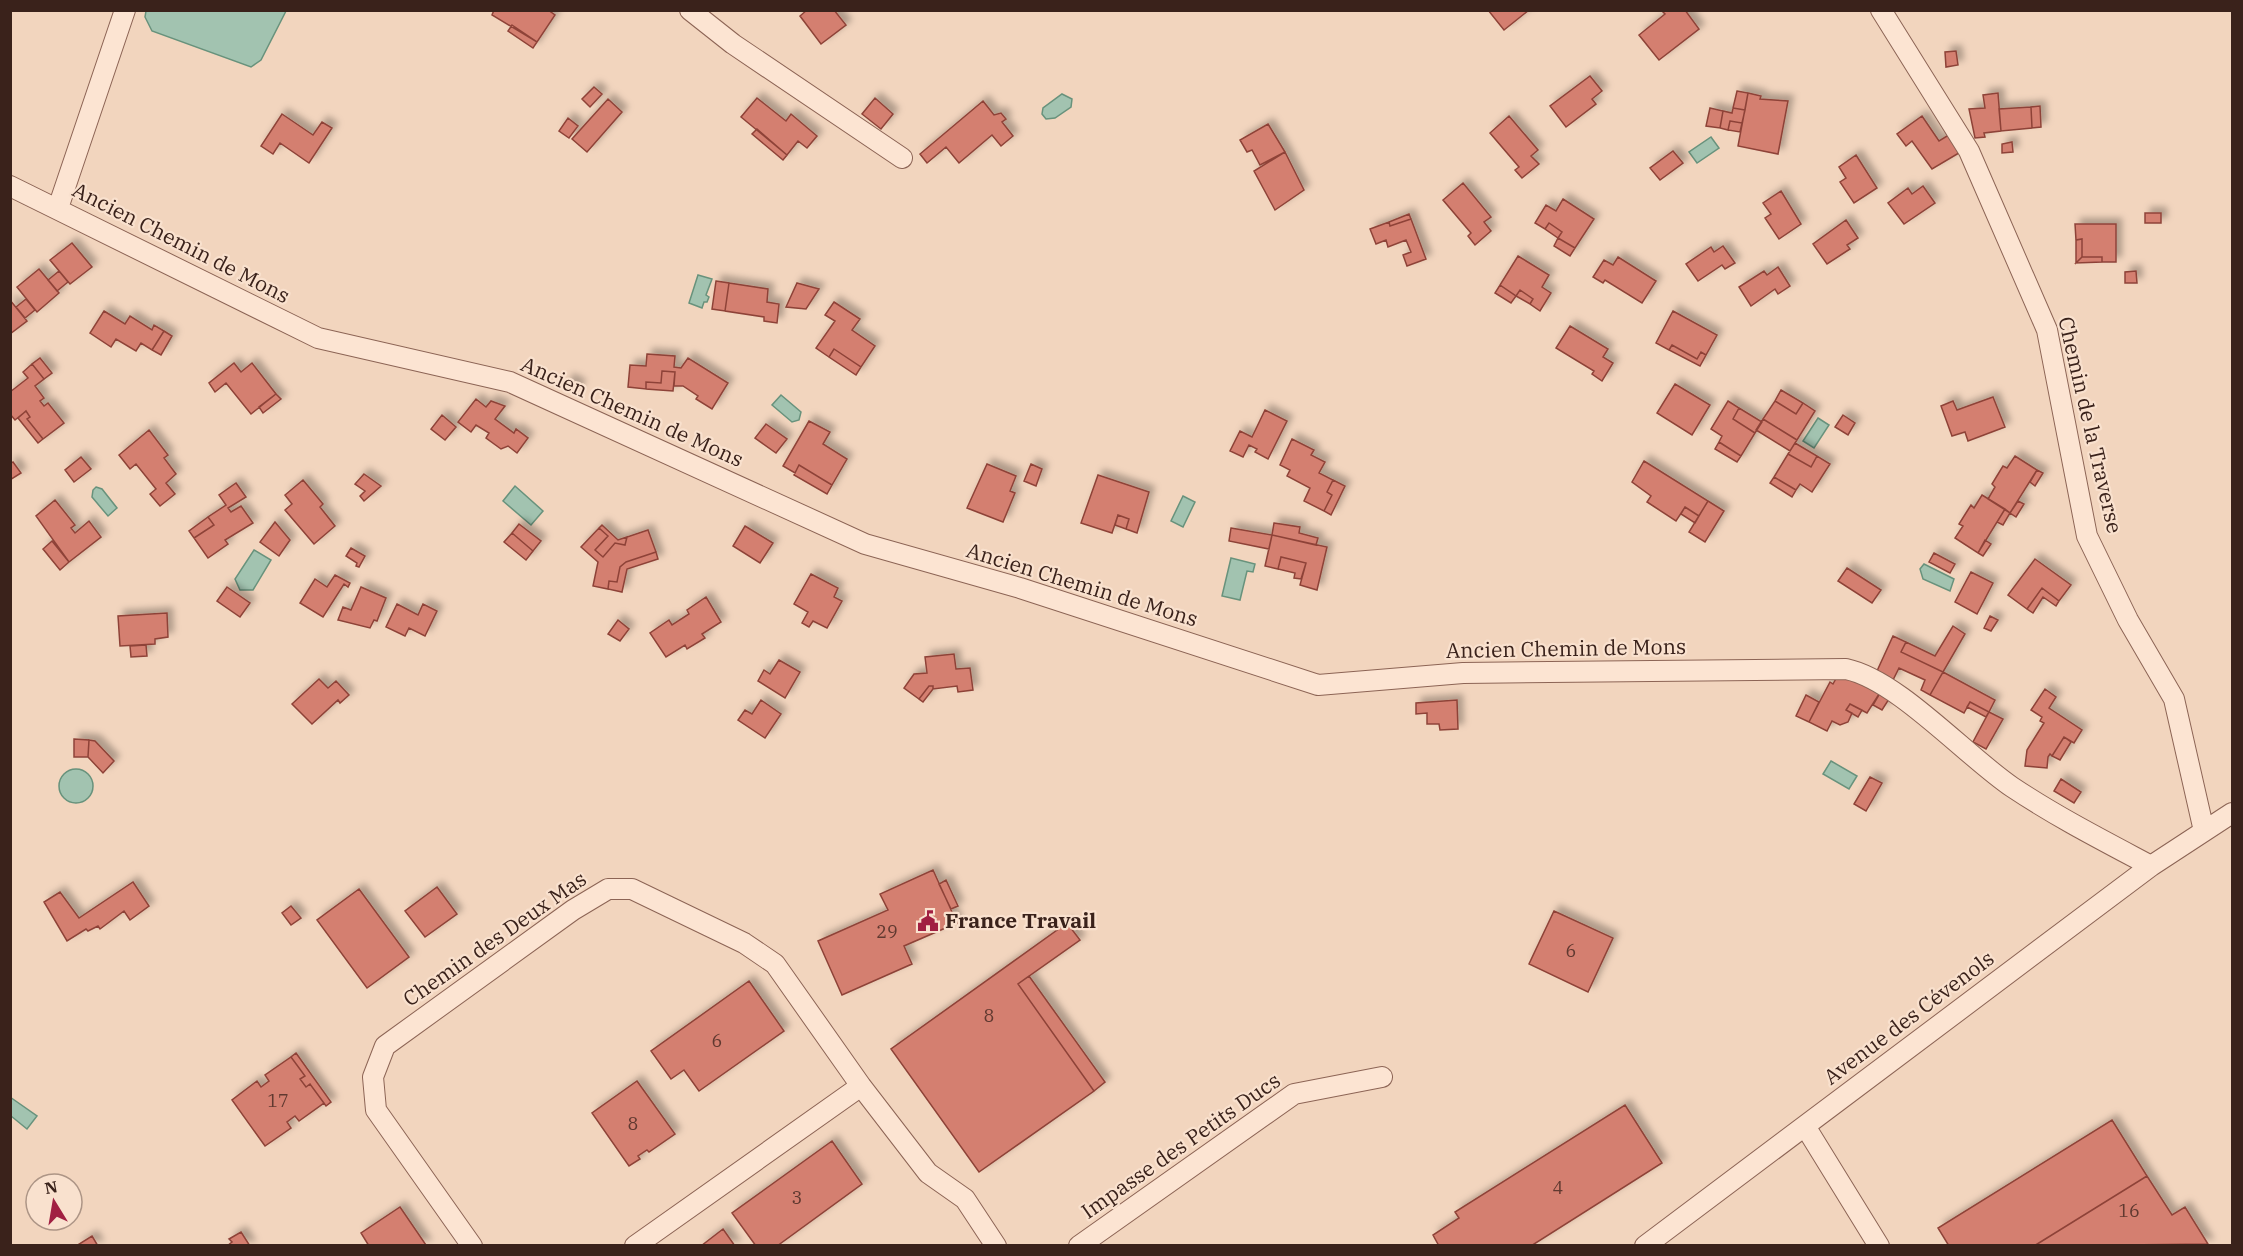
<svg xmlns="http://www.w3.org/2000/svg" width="2243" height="1256" font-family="'IBM Plex Serif',serif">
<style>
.water{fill:#a2c3b0;stroke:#68927c;stroke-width:1.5}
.building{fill:#d47f70;stroke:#8e4338;stroke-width:1.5;filter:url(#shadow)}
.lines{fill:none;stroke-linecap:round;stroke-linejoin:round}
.minor-casing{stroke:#8c6455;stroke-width:22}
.minor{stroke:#fce4d2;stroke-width:20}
.labels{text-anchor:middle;stroke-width:4.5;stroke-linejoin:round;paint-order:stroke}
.number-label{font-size:18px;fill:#603930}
.street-label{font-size:21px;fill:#3a221b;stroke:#f9e1ce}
.poi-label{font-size:21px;font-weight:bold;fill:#3a221b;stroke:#f9e1ce;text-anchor:start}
</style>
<defs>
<filter id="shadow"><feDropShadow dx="5.5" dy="-5.5" stdDeviation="3" flood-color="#0004"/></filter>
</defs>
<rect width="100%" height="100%" fill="#f2d5be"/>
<path class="water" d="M 146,11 L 146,10 L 286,11 L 261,60 L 251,67 L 152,31 L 145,17 Z
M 1062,94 L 1072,99 L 1071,107 L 1055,118 L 1046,119 L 1042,114 L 1043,108 Z
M 1711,137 L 1719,148 L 1697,163 L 1689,152 Z
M 698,275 L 712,279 L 706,295 L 709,297 L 707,302 L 704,302 L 702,308 L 689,303 Z
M 781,395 L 801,412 L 799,420 L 792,422 L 772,405 Z
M 1818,418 L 1829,425 L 1814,448 L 1803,441 Z
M 515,486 L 543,511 L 531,525 L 503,501 Z
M 96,487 L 102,489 L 117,508 L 108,516 L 92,497 L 93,490 Z
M 1183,496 L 1195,502 L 1183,527 L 1171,521 Z
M 254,550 L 271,560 L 253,590 L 240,590 L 235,579 Z
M 1231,558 L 1255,564 L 1253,572 L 1247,571 L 1240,600 L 1222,596 Z
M 1924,564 L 1954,579 L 1950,591 L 1923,579 L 1920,569 Z
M 1831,761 L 1857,776 L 1849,789 L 1823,774 Z
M59 786a17 17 0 1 1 34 0a17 17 0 1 1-34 0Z
M 10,1097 L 37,1116 L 27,1129 L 11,1116 Z"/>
<path class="building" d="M 494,10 L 548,10 L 555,15 L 537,42 L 492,15 Z
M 807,10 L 834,10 L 846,25 L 821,44 L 800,16 Z
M 1488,10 L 1529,10 L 1504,30 Z
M 1661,10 L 1685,10 L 1699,29 L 1659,60 L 1639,35 L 1665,14 Z
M 512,25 L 537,42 L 533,48 L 508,31 Z
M 1956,51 L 1958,65 L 1946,67 L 1945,52 Z
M 1590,76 L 1602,91 L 1592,99 L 1596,104 L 1566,127 L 1550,106 Z
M 594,87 L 602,94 L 590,107 L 582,99 Z
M 1737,91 L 1748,93 L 1745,110 L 1733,108 Z
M 1748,93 L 1761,96 L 1760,99 L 1788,101 L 1778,154 L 1738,146 Z
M 1998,93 L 2001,131 L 1984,133 L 1985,137 L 1975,138 L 1969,109 L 1985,108 L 1983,95 Z
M 757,98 L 786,121 L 791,114 L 817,136 L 807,148 L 798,141 L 787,155 L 741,117 Z
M 875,98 L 893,114 L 881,129 L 862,114 Z
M 608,99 L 622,112 L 587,152 L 572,139 Z
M 983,101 L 994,115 L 1001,113 L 1006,119 L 1002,122 L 1013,136 L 1001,146 L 992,135 L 959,163 L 946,147 L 927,163 L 920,154 Z
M 2040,106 L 2041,127 L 2032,128 L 2031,107 Z
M 2031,107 L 2032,128 L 2001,131 L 1999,109 Z
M 1710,108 L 1723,111 L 1720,128 L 1706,126 Z
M 1733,108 L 1745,110 L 1742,123 L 1730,121 L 1728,130 L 1720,128 L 1723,111 L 1732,113 Z
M 282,114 L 313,135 L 322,122 L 332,128 L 309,163 L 280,143 L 273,154 L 261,146 Z
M 1509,116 L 1538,150 L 1531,156 L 1539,164 L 1522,178 L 1515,170 L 1519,167 L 1490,133 Z
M 1922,116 L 1939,141 L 1952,133 L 1964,150 L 1932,169 L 1912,141 L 1906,146 L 1897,134 Z
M 568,118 L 578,126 L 569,138 L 559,131 Z
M 1730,121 L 1742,123 L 1740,132 L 1728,130 Z
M 1268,124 L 1285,152 L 1260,165 L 1252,150 L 1247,152 L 1240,140 Z
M 757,129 L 787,155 L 783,160 L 752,134 Z
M 2012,142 L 2013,152 L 2002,153 L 2002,144 Z
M 1673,151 L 1683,163 L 1660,180 L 1650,168 Z
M 1285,152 L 1304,190 L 1275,210 L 1254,171 Z
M 1856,155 L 1877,188 L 1854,203 L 1840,182 L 1846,178 L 1839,167 Z
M 1463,183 L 1491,217 L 1484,222 L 1491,231 L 1475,245 L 1468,236 L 1471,233 L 1443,200 Z
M 1923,186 L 1935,203 L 1904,224 L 1888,203 L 1908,188 L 1912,194 Z
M 1781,191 L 1801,224 L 1779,239 L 1765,218 L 1771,214 L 1763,203 Z
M 1563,199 L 1594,219 L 1575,248 L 1558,238 L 1562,232 L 1549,223 L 1545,229 L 1535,223 L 1546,205 L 1556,211 Z
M 2145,213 L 2161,213 L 2161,223 L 2145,223 Z
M 1409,214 L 1411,219 L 1390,226 L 1389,222 Z
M 1411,219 L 1426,259 L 1407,266 L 1403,255 L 1411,252 L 1406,240 L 1388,247 L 1386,240 L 1376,244 L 1370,229 L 1389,222 L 1390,226 Z
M 1846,220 L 1858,238 L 1847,245 L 1850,249 L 1827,264 L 1813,244 Z
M 1549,223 L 1562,232 L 1558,238 L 1545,229 Z
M 2075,224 L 2116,224 L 2116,262 L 2102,262 L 2102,257 L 2082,257 L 2082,239 L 2076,240 Z
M 1558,238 L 1575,248 L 1570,256 L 1554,246 Z
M 2082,239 L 2082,257 L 2076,263 L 2076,240 Z
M 72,243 L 92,267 L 70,284 L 50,260 Z
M 1723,246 L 1735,263 L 1725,269 L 1722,265 L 1698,281 L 1686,264 L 1711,247 L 1714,252 Z
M 1518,256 L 1549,275 L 1542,287 L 1551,293 L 1540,311 L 1530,304 L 1533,299 L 1520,290 L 1516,296 L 1500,285 Z
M 1618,257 L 1656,281 L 1642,303 L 1605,280 L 1603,283 L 1593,277 L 1604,260 L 1613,265 Z
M 2082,257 L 2102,257 L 2102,262 L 2076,263 Z
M 1778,267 L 1790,286 L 1778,294 L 1775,289 L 1751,306 L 1739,287 L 1764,271 L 1767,275 Z
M 39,269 L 59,293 L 37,312 L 17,287 Z
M 59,271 L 68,282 L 57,291 L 48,280 Z
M 2136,271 L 2137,283 L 2125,283 L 2125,272 Z
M 716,281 L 729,283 L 725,311 L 712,309 Z
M 729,283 L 768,289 L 767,302 L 779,304 L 777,323 L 764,321 L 764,317 L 725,311 Z
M 797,283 L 819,289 L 806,309 L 786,307 Z
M 1500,285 L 1516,296 L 1511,303 L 1495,293 Z
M 1520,290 L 1533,299 L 1530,304 L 1516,296 Z
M 26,299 L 35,310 L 25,318 L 16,307 Z
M 10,300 L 27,321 L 10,334 Z
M 834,302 L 860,319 L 852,330 L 875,346 L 861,367 L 834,349 L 829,357 L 816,348 L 835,321 L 825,315 Z
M 104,311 L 125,324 L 130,316 L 152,330 L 154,325 L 164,331 L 152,350 L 141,343 L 136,351 L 116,339 L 111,347 L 90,333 Z
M 1673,311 L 1717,335 L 1706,355 L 1701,352 L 1697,359 L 1672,345 L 1669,350 L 1656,343 Z
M 1570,326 L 1608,349 L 1603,357 L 1613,363 L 1602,381 L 1592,374 L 1594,371 L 1556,348 Z
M 164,331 L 172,336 L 161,355 L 152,350 Z
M 1672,345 L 1697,359 L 1701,352 L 1706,355 L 1700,366 L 1669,350 Z
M 834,349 L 861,367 L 856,375 L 829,357 Z
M 647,354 L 675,356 L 674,367 L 681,368 L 688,358 L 728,383 L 712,409 L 696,399 L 698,396 L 683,386 L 674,386 L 675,372 L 662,371 L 661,383 L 646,382 L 646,389 L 628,387 L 630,365 L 646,366 Z
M 40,358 L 52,373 L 44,379 L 32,364 Z
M 234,363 L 241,372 L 252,363 L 276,394 L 251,414 L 226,383 L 215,392 L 209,383 Z
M 32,364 L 44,379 L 35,386 L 44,398 L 40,401 L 44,406 L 48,403 L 64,423 L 43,439 L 27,419 L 30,417 L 26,411 L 15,420 L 10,414 L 10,392 L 28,378 L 23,372 Z
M 662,371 L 675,372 L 673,391 L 646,389 L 646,382 L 661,383 Z
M 568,379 L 580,385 L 575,394 L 564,389 Z
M 1675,384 L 1710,405 L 1692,435 L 1657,413 Z
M 1781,390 L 1803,403 L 1796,414 L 1775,401 Z
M 276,394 L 281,399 L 263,413 L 259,407 Z
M 1993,397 L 2005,427 L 1968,441 L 1965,432 L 1952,436 L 1941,406 L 1953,401 L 1957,410 Z
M 476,399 L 486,407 L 491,401 L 505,406 L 495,419 L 514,433 L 516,429 L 528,438 L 517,453 L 508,446 L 501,449 L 486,438 L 489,433 L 476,425 L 471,432 L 458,422 Z
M 1728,401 L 1739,408 L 1733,419 L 1755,433 L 1741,456 L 1719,442 L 1722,436 L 1711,429 Z
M 1775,401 L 1796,414 L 1803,403 L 1815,411 L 1797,440 L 1763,419 Z
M 1739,408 L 1762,422 L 1755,433 L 1733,419 Z
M 1265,410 L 1287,421 L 1268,459 L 1255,452 L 1257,449 L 1249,445 L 1243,457 L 1230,451 L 1240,431 L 1252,437 Z
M 26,411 L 30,417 L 27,419 L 43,439 L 38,443 L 18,418 Z
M 442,415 L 456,427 L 445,440 L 431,429 Z
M 1843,415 L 1855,423 L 1848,435 L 1835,427 Z
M 1763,419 L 1797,440 L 1790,451 L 1756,430 Z
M 809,421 L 830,432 L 823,444 L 847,459 L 832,485 L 799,465 L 795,473 L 783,466 Z
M 766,424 L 787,439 L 776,453 L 755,438 Z
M 149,430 L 168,455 L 164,458 L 176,474 L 166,483 L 175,494 L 160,506 L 150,494 L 156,489 L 136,464 L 130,469 L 119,455 Z
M 1292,439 L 1314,450 L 1311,455 L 1325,462 L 1319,473 L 1333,480 L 1327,492 L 1332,495 L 1324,511 L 1304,501 L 1310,488 L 1287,476 L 1290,470 L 1280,465 Z
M 1719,442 L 1741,456 L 1737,462 L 1715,449 Z
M 1795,443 L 1817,456 L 1811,467 L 1788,454 Z
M 1788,454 L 1811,467 L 1817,456 L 1830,464 L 1812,492 L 1800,484 L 1796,490 L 1774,477 Z
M 2015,456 L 2037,470 L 2010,513 L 1988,499 L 1995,487 L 1992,484 L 2003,466 L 2007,468 Z
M 81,457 L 91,469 L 74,482 L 65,470 Z
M 1644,461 L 1708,501 L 1699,516 L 1685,507 L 1676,521 L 1647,502 L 1651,496 L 1632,482 Z
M 13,462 L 21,473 L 10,480 L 10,464 Z
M 987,464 L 1016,476 L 1010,491 L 1015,493 L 1003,522 L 967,508 Z
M 1031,464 L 1042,469 L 1036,486 L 1024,481 Z
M 799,465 L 832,485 L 827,494 L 794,475 Z
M 2037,470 L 2043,473 L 2035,486 L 2030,482 Z
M 364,474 L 381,486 L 364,501 L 360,496 L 365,491 L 355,484 Z
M 1098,475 L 1149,492 L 1137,533 L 1126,529 L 1129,519 L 1118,515 L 1112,533 L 1081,523 Z
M 1774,477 L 1796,490 L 1792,497 L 1770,483 Z
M 303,480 L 323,504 L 320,507 L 335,526 L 314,544 L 285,510 L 292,504 L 285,495 Z
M 1333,480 L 1345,486 L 1331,515 L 1324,511 L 1332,495 L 1327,492 Z
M 236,483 L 246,497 L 228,508 L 231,512 L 241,506 L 253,523 L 225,540 L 228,544 L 208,558 L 194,538 L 214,525 L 208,517 L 226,505 L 219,495 Z
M 1982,495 L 2005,509 L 1978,553 L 1955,538 L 1963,526 L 1959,524 L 1971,505 L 1974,508 Z
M 55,500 L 75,525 L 71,528 L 75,533 L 89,521 L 101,537 L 69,562 L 36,516 Z
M 1708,501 L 1724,511 L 1705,542 L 1689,532 Z
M 2018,501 L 2024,504 L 2016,517 L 2010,513 Z
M 1685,507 L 1699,516 L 1695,523 L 1681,514 Z
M 2005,509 L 2010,513 L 2003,525 L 1997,522 Z
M 1118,515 L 1129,519 L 1126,529 L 1115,525 Z
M 208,517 L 214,525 L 194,538 L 189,531 Z
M 275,522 L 290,540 L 279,556 L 260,542 Z
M 1274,523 L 1300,527 L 1299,533 L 1318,538 L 1316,545 L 1272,535 Z
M 519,524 L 541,541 L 533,551 L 512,533 Z
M 602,525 L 618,540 L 627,537 L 625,545 L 615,543 L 603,557 L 595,550 L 608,536 L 599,528 Z
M 745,526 L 773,543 L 760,563 L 733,546 Z
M 599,528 L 608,536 L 595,550 L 603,557 L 615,543 L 625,545 L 627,537 L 648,530 L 656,552 L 626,562 L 620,567 L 617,582 L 609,581 L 608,589 L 593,586 L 598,562 L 581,547 Z
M 1231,528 L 1272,535 L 1269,549 L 1229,541 Z
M 512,533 L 533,551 L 526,560 L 504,542 Z
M 1272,535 L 1327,547 L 1317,590 L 1300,585 L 1306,563 L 1281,557 L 1278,569 L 1265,566 Z
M 1985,540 L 1991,544 L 1983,556 L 1978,553 Z
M 52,541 L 69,562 L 60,570 L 43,549 Z
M 351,548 L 365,556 L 359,567 L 356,566 L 357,563 L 346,556 Z
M 656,552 L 658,559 L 627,569 L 622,592 L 608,589 L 609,581 L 617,582 L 620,567 L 626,562 Z
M 1934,553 L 1955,564 L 1950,573 L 1929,562 Z
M 1281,557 L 1306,563 L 1301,579 L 1294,578 L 1295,573 L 1278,569 Z
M 2035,559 L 2071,585 L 2059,601 L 2042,588 L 2027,609 L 2008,595 Z
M 1847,568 L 1881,590 L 1872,603 L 1838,581 Z
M 1971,572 L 1993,583 L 1977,614 L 1955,602 Z
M 811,574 L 838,588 L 834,597 L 842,601 L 827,628 L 813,621 L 809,627 L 802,623 L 808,612 L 794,604 Z
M 335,575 L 350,583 L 348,587 L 344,584 L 323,617 L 300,603 L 315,579 L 327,587 Z
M 227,587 L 250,603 L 240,617 L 217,601 Z
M 361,587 L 386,598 L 377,621 L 374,620 L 370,628 L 338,620 L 343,607 L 351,610 Z
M 2042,588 L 2059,601 L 2056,606 L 2043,597 L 2033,613 L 2027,609 Z
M 706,597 L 721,622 L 702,634 L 705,638 L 687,649 L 685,645 L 666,657 L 650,633 L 669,620 L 672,625 L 689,614 L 687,610 Z
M 397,604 L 418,615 L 423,604 L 437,611 L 425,636 L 409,628 L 405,636 L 386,627 Z
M 167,613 L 168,637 L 155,639 L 155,644 L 120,646 L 118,616 Z
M 1990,616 L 1998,620 L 1991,631 L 1984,628 Z
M 618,620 L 629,629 L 620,641 L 608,634 Z
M 1953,626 L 1965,634 L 1943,672 L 1901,652 L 1906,642 L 1935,656 Z
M 1893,636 L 1906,642 L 1901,652 L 1943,672 L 1930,695 L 1921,690 L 1925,680 L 1899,668 L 1892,682 L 1877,671 Z
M 146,645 L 147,656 L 131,657 L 130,646 Z
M 954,654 L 956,669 L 970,668 L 973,690 L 958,692 L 957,686 L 933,689 L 933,686 L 929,686 L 919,699 L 904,688 L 914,674 L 927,673 L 925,657 Z
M 779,660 L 800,672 L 785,698 L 758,681 L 764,670 L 770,674 Z
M 1943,672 L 1995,700 L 1989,712 L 1970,702 L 1964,713 L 1930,695 Z
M 1838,675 L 1881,691 L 1867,713 L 1850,704 L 1846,710 L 1852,713 L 1848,722 L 1840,725 L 1832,721 L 1827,731 L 1809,722 L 1830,682 L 1833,684 Z
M 319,679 L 328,688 L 336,681 L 349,695 L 340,703 L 338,700 L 312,724 L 292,704 Z
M 929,686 L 933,686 L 933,689 L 923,702 L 919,699 Z
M 2045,689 L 2056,697 L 2049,708 L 2082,730 L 2074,743 L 2064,737 L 2052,756 L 2050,754 L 2048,757 L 2047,768 L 2025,766 L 2027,750 L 2044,723 L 2040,721 L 2042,717 L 2031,710 Z
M 1880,693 L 1889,699 L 1882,710 L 1873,705 Z
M 1806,695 L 1819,702 L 1809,722 L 1796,716 Z
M 761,700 L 781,714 L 765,738 L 738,720 L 745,710 L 752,714 Z
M 1457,700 L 1458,729 L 1440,730 L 1439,724 L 1427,724 L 1427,713 L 1416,714 L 1416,703 Z
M 1970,702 L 1989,712 L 1986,717 L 1967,707 Z
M 1850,704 L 1862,710 L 1858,717 L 1846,710 Z
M 1989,712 L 2003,719 L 1986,749 L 1973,742 Z
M 2064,737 L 2071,742 L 2060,760 L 2052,756 Z
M 74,739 L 89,740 L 88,757 L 74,757 Z
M 89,740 L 95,741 L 114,761 L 103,773 L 88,757 Z
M 1870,777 L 1882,783 L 1866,811 L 1854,804 Z
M 2061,779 L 2081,792 L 2074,803 L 2054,791 Z
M 933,870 L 957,923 L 904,946 L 912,964 L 842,995 L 818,941 L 888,910 L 880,894 Z
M 946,880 L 958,906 L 951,909 L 939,884 Z
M 133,882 L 149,906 L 130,920 L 124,911 L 100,929 L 98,926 L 88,931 L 86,929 L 67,941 L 44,902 L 60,892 L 79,918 Z
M 437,887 L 457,914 L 425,937 L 405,911 Z
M 359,889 L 409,957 L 367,988 L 317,920 Z
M 291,906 L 301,918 L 291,925 L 282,913 Z
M 1554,911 L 1613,938 L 1588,992 L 1529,964 Z
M 1067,923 L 1080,940 L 1018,984 L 1094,1091 L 979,1172 L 891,1049 Z
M 1029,976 L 1105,1082 L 1094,1091 L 1018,984 Z
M 749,981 L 784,1031 L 699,1091 L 684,1070 L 671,1079 L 651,1051 Z
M 296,1053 L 331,1102 L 326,1106 L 310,1084 L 306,1087 L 300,1079 L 305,1076 L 291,1057 Z
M 291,1057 L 305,1076 L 300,1079 L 306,1087 L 310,1084 L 324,1103 L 299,1121 L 295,1116 L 287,1122 L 291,1128 L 265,1146 L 232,1100 L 257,1081 L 261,1087 L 269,1081 L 265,1075 Z
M 637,1081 L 675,1134 L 649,1152 L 647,1150 L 638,1156 L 640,1159 L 629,1166 L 592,1113 Z
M 1625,1105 L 1662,1163 L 1531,1246 L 1439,1246 L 1433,1235 L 1459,1218 L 1455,1212 Z
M 2112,1120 L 2147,1176 L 2034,1246 L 1949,1246 L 1938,1228 Z
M 832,1141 L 862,1184 L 777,1246 L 756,1246 L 732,1213 Z
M 2147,1176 L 2172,1215 L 2185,1207 L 2208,1244 L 2034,1246 Z
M 400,1207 L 426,1245 L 369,1246 L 361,1233 Z
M 723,1229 L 735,1246 L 701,1246 Z
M 241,1232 L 250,1246 L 227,1246 L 232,1242 L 229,1239 Z
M 92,1236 L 98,1246 L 76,1246 Z"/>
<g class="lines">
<defs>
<path id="minor" d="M 690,10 L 733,44 L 902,158
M 1881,10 L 1969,151 L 2047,330 L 2087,536 L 2128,620 L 2174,699 L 2204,831
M 10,186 L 318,338 L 510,382 L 865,544 L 1020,588 L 1318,685 L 1463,673 L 1846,669 C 1898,680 1965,755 2012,787 C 2057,817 2104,841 2151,866
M 58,208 L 125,10
M 1805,1126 L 1879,1246
M 472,1246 L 376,1110 L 373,1077 L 385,1046 L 573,910 L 608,889 L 632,889 L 744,943 L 775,964 L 861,1086 L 928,1173 L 965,1199 L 996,1246
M 635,1246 L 861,1086
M 1079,1246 L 1294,1094 L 1382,1077
M 1645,1246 L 2151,866 L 2232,813"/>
</defs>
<use href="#minor" class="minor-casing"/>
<use href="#minor" class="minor"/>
</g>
<defs>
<symbol id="civic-bare" viewBox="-9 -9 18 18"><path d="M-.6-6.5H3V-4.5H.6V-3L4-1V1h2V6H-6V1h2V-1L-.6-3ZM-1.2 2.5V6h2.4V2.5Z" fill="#a11f42" stroke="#f9e1ce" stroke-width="2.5" paint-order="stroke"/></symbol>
</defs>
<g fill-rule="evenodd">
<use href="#civic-bare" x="913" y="906" width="30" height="30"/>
</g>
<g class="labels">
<g class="number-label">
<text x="887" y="938">29</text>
<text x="1571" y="957">6</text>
<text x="989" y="1022">8</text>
<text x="717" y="1047">6</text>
<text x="278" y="1107">17</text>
<text x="633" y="1130">8</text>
<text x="1558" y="1194">4</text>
<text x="797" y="1204">3</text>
<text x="2129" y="1217">16</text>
</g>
<g class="street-label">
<text transform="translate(181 243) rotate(27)" y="7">Ancien Chemin de Mons</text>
<text transform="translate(632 412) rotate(24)" y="7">Ancien Chemin de Mons</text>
<text transform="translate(2090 425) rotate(77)" y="7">Chemin de la Traverse</text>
<text transform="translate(1082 585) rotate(17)" y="7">Ancien Chemin de Mons</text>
<text transform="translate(1566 649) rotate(-1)" y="7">Ancien Chemin de Mons</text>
<text transform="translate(495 939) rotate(-35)" y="7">Chemin des Deux Mas</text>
<text transform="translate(1909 1018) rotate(-37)" y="7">Avenue des Cévenols</text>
<text transform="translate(1181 1146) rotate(-35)" y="7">Impasse des Petits Ducs</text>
</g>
<g class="poi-label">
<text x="945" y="928">France Travail</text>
</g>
</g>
<rect width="2243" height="1256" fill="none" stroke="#3a221b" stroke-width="24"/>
<g transform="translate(54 1202) rotate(349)"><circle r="28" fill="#f9e1ce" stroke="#ad9586" stroke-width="1.5"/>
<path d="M0-4.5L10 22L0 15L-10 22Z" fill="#a11f42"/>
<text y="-9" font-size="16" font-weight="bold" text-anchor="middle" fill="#3a221b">N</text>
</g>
</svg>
